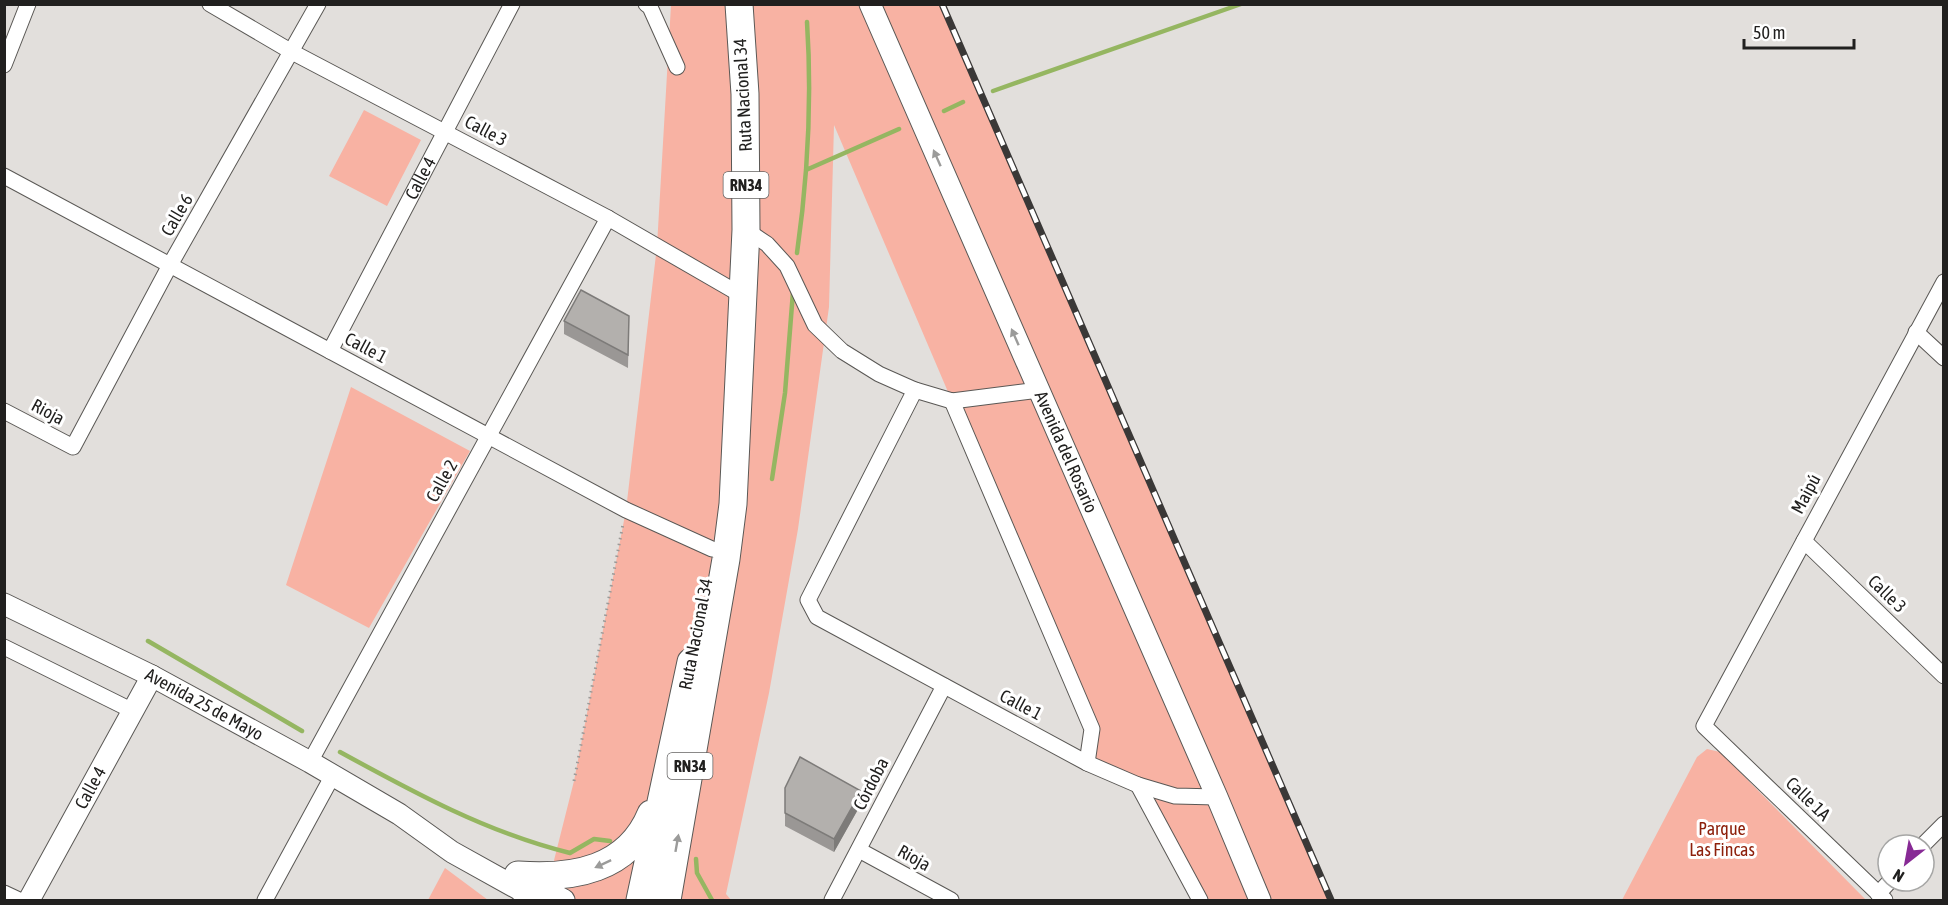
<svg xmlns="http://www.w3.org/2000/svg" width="1948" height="905" font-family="'Asap Condensed',sans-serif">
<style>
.green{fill:#f8b2a3}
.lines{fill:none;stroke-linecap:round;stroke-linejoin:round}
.stream{stroke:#95b661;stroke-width:4.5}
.street-casing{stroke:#5a5855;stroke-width:17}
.secondary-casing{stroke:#5a5855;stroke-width:23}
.highway-casing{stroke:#5a5855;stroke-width:29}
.path{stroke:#9c9a98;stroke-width:3;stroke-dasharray:1.5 4.5;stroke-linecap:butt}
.street{stroke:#fff;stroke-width:15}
.secondary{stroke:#fff;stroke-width:21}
.highway{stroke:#fff;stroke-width:27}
.rail-casing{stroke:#3a3837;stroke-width:7}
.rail{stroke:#fff;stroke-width:4.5;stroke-dasharray:14;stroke-linecap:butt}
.wall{fill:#9a9795}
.shaded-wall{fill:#7d7b79}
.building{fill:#b3b0ad;stroke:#7d7b79;stroke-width:1.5}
.oneway{fill:#9b9b9a}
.labels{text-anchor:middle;stroke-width:6;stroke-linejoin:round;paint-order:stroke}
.shield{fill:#fff;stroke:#646362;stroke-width:1.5}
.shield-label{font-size:16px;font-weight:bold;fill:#21201f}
.street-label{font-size:18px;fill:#21201f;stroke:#fff}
.park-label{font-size:18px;fill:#8d200b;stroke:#fff}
</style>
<rect width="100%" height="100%" fill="#e2dfdc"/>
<path class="green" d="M 671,5 L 942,5 L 1331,900 L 1200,900 L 1138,785 L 1087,763 L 1092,729 L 834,125 L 829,307 L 798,529 L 769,693 L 726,894 L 731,900 L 544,900 L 574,781 L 626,510 L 657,246 Z
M 364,110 L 421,140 L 387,206 L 329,176 Z
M 351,387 L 470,451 L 369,628 L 286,585 Z
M 1707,749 L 1720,752 L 1866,900 L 1622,900 L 1697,757 Z
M 445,868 L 488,900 L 428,900 Z"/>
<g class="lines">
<path class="stream" d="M 993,91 L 1241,4
M 944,111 L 963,102
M 806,170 L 899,129
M 797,253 C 808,176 812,99 807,22
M 772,479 L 785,393 L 793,292
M 148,641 L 302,731
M 340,752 C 413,792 488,833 570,853 L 594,839 L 610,841
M 696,859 L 697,873 L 712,900"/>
<defs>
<g id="street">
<path d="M 210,4 L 292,52 L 608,218 L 743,296"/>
<path d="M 646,4 L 650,7 L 677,67"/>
<path d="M 4,65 L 28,4"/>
<path d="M 4,176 L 626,510 L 712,549"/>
<path d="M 746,230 L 767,244 L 787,266 L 815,325 L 842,351 L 879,374 L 915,390 L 952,401 L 1039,390"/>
<path d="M 1916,332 L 1944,358"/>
<path id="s1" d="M 330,351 L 512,4"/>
<path d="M 915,390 L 808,600 L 817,617 L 1087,763 L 1138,785 L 1175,796 L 1217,797"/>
<path d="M 952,401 L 1092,729 L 1087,763"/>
<path d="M 4,411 L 73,447 L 170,265 L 318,4"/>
<path d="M 1804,541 L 1944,676"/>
<path d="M 4,647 L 133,711"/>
<path d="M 310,762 L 608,218"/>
<path d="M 1138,785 L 1200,900"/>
<path d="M 1923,845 L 1944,824"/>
<path d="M 859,850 L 951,900"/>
<path d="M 4,893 L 19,900"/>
<path d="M 1878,894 L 1890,881"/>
<path d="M 265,900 L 333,775"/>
<path d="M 832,900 L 944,686"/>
<path d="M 1885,900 L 1704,726 L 1944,282"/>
</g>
<g id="secondary">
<path id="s2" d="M 870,4 L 1217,797 L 1260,900"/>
<path id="s3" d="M 4,604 L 152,676 L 310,762 L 399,814 L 452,852 L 533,897"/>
<path d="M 522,877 L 564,900"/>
<path id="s4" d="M 29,900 L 152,676"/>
</g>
<path id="highway" d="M 518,875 C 573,879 628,870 651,814
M 526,893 L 533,900
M 640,900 L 691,662
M 667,900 L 726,559 L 733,504 L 746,230 L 745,94 L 739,4"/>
</defs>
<use href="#street" class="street-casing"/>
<use href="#secondary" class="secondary-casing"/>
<use href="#highway" class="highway-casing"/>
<path class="path" d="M 574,781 L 623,524"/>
<use href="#street" class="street"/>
<use href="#secondary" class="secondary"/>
<use href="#highway" class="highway"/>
<defs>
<path id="rail" d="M 942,4 L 1331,900"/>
</defs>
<use href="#rail" class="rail-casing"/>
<use href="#rail" class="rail"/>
</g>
<path class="wall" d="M 629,316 L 628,368 L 564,334 L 564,321 Z
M 785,788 L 861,804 L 834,852 L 785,826 Z"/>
<path class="shaded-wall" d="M 861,791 L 861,804 L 834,852 L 834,839 Z"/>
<path class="building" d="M 581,290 L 629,316 L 628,355 L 564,321 Z
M 800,757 L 861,791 L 834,839 L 785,813 L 785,788 Z"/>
<defs><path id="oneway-solid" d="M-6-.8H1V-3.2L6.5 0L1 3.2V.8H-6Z" transform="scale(1.5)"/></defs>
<g class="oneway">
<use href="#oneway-solid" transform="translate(937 158) rotate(-114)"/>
<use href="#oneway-solid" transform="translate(1015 337) rotate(-114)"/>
<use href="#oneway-solid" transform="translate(677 843) rotate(-80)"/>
<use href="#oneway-solid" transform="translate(603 864) rotate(155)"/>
</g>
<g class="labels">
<g class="shield">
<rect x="723.5" y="172" width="45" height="26" rx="4.5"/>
<rect x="667.5" y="753" width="45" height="26" rx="4.5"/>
</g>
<g class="shield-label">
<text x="746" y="191">RN34</text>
<text x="690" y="772">RN34</text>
</g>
<g class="street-label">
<text transform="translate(743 95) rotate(-93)" y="6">Ruta Nacional 34</text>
<text transform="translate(486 131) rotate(28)" y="6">Calle 3</text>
<text dy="6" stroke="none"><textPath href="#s1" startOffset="195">Calle 4</textPath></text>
<text transform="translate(177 215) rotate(-60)" y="6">Calle 6</text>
<text transform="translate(366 348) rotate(28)" y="6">Calle 1</text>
<text transform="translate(48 412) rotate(28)" y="6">Rioja</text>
<text dy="6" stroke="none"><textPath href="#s2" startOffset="489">Avenida del Rosario</textPath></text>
<text transform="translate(442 481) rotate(-61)" y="6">Calle 2</text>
<text transform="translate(1806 494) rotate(-62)" y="6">Maipú</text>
<text transform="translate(1887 594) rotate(44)" y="6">Calle 3</text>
<text transform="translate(696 634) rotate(-79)" y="6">Ruta Nacional 34</text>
<text dy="6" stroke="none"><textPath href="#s3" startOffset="224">Avenida 25 de Mayo</textPath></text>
<text transform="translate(1021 705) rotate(28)" y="6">Calle 1</text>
<text transform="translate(871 784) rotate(-63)" y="6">Córdoba</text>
<text dy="6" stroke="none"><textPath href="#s4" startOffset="128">Calle 4</textPath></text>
<text transform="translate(1808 799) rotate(44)" y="6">Calle 1A</text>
<text transform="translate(914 858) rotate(29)" y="6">Rioja</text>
</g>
<g class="park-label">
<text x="1722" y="835">Parque<tspan x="1722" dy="21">Las Fincas</tspan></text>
</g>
</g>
<rect width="1948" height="905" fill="none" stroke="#21201f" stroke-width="12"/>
<g transform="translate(1906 863) rotate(211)"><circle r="28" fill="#ffffff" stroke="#a6a6a5" stroke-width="1.5"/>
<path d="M0-4.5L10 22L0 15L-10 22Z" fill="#872a95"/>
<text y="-9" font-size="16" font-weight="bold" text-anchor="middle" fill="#21201f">N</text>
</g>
<path d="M1744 39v9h110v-9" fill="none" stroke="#21201f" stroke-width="3"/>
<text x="1753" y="39" font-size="18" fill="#21201f" stroke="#ffffff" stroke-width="4.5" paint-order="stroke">50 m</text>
</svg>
